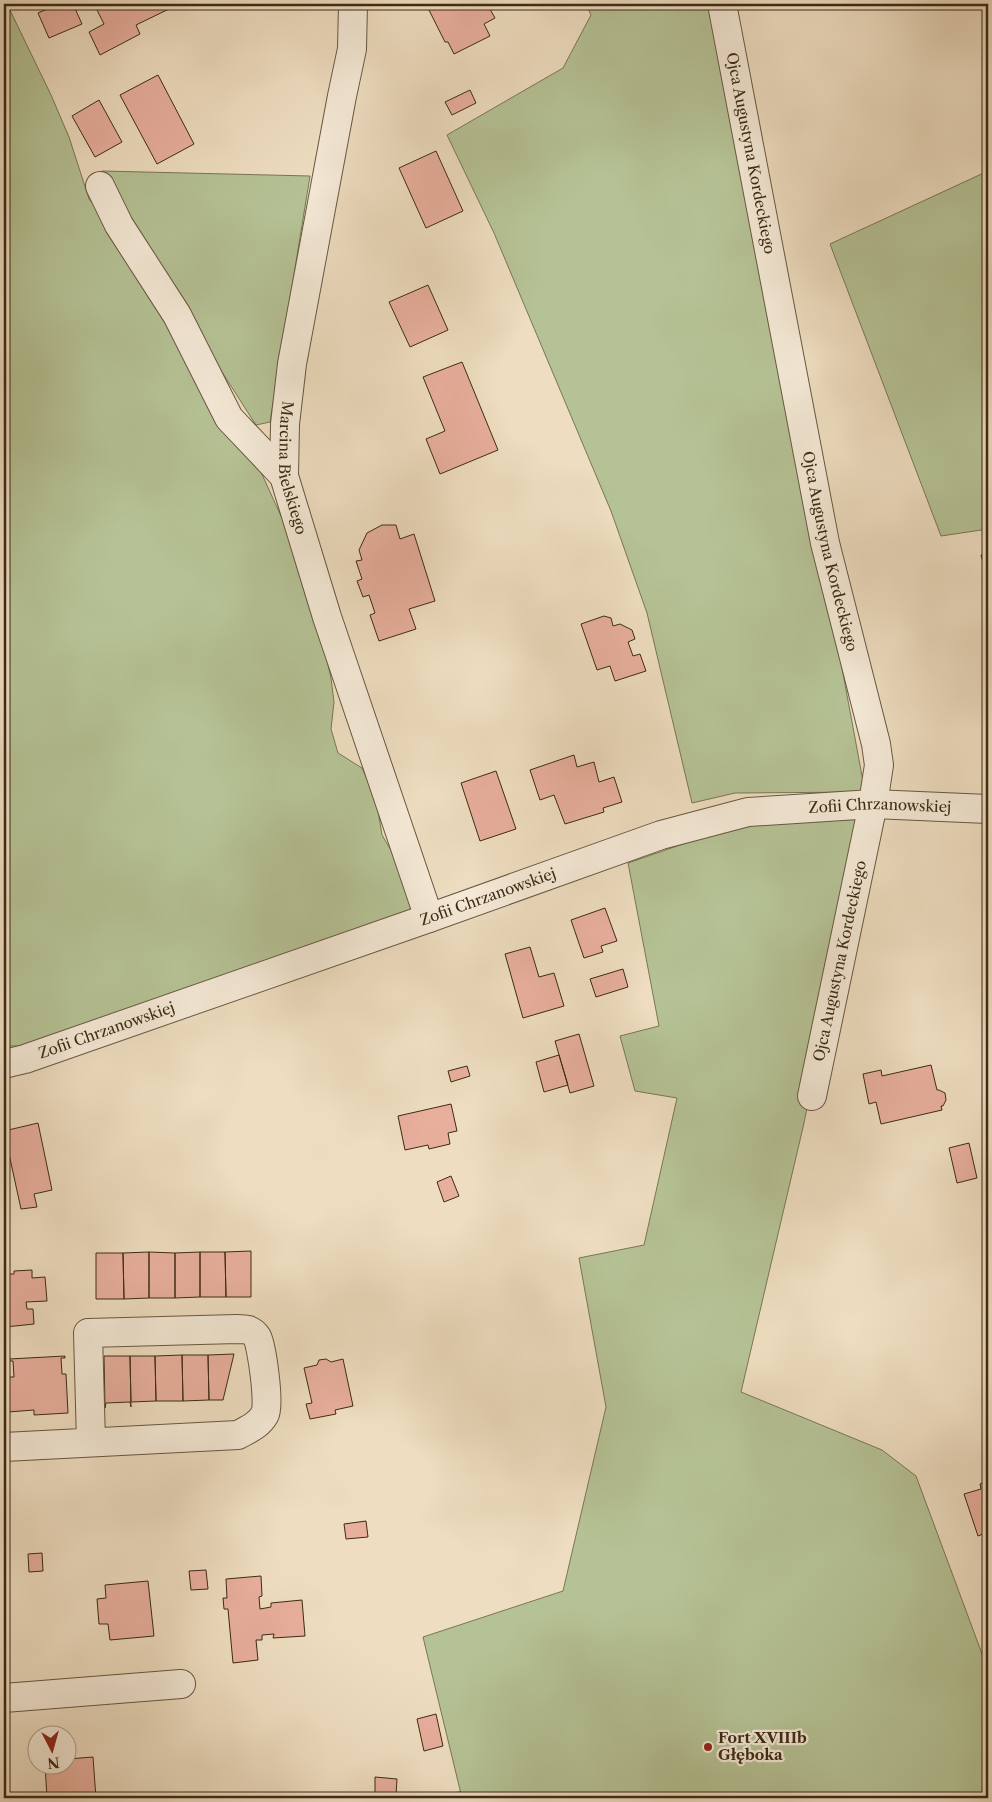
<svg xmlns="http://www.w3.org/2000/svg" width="992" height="1802" font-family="'Libre Caslon Text',serif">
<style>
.green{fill:#b5c295;stroke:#787655}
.building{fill:#e8af9d;stroke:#3c2a15}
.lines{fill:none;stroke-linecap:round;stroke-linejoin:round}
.minor-casing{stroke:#685740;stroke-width:30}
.minor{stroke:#f4e9d6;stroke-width:28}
.poi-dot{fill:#8f2418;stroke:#f4e9d6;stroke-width:2}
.labels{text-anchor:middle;stroke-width:4.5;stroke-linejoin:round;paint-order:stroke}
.street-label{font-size:15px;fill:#3c2a15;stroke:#f4e9d6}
.poi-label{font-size:15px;font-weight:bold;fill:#3c2a15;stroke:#f4e9d6;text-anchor:start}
</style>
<rect width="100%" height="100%" fill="#eeddc0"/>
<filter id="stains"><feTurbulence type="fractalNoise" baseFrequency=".004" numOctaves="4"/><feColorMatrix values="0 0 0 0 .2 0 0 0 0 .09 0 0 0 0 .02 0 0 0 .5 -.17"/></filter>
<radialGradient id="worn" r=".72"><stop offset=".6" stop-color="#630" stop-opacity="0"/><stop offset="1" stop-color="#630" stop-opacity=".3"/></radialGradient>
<path class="green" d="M 4,4 L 7,4 L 51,95 L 69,137 L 89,199 L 110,226 L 255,459 L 327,617 L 323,643 L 331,678 L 334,702 L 331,729 L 338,753 L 362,768 L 376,799 L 382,835 L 399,864 L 411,898 L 410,912 L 27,1046 L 10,1046 L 4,1029 Z
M 586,4 L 716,4 L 811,501 L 865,792 L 735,793 L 692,803 L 647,613 L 611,511 L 494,233 L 447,135 L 563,68 L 591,15 Z
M 102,171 L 310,176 L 270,422 L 256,425 L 186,316 Z
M 988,171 L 988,529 L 941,536 L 830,244 Z
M 864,819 L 804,1123 L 741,1392 L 882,1450 L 916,1476 L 988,1670 L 988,1798 L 462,1798 L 423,1637 L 563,1591 L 606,1407 L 579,1258 L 644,1245 L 677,1098 L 635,1091 L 620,1036 L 659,1026 L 628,863 L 738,825 Z"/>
<path class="building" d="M 59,4 L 73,4 L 82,24 L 49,38 L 38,13 Z
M 94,4 L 169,4 L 171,8 L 136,25 L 140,34 L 100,55 L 89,32 L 104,24 Z
M 426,4 L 487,4 L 495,18 L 484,24 L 490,36 L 454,54 L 448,42 L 445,42 Z
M 158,75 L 194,144 L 157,164 L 120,95 Z
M 470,90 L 476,103 L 452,115 L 445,102 Z
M 99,100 L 122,142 L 95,157 L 72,116 Z
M 436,151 L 463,211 L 426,228 L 399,168 Z
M 428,285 L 448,330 L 410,347 L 389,302 Z
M 462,362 L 498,450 L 440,474 L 426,439 L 445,431 L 423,377 Z
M 382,525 L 396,525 L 400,539 L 414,534 L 435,601 L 409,609 L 416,629 L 379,641 L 370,615 L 375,613 L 369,595 L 363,597 L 357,581 L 362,579 L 356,561 L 362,560 L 359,550 L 367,533 Z
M 988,552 L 988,582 L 981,555 Z
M 604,616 L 611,618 L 613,626 L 620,624 L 632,630 L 635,639 L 628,642 L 633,656 L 640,654 L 646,671 L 615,681 L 610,666 L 597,670 L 581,624 Z
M 574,755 L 577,767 L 594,762 L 599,782 L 614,777 L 622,802 L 603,808 L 604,812 L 565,824 L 554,795 L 540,800 L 530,770 Z
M 496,771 L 516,829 L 480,841 L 461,783 Z
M 605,908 L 617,941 L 601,946 L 603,952 L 584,958 L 571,920 Z
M 530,947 L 539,977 L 554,973 L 564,1006 L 523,1018 L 505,954 Z
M 623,969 L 628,987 L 596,997 L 590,979 Z
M 579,1034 L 594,1086 L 570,1093 L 555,1041 Z
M 559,1055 L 568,1085 L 544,1092 L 536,1062 Z
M 931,1065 L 937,1090 L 939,1090 L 945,1093 L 946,1100 L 943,1106 L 941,1106 L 942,1110 L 881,1124 L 876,1102 L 869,1104 L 863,1074 L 881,1070 L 882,1076 Z
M 467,1066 L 470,1076 L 451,1082 L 448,1071 Z
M 451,1104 L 457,1131 L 448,1133 L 450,1144 L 429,1149 L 428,1145 L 405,1150 L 398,1116 Z
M 38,1123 L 52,1190 L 34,1194 L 37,1207 L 21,1209 L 4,1131 Z
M 969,1143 L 977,1178 L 957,1183 L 949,1148 Z
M 451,1176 L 459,1196 L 444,1202 L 437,1182 Z
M 251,1251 L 251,1297 L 226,1297 L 225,1252 Z
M 149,1252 L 149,1298 L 124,1299 L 123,1253 Z
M 149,1252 L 175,1253 L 175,1298 L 149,1298 Z
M 200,1252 L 200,1297 L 175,1298 L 175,1253 Z
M 200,1252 L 225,1252 L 226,1297 L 200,1297 Z
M 96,1253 L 123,1253 L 124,1299 L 96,1299 Z
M 32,1270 L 32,1278 L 45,1277 L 47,1301 L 26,1302 L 27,1309 L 33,1309 L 34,1324 L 5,1327 L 4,1274 L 14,1274 L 14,1271 Z
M 234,1354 L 223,1400 L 209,1400 L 208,1355 Z
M 182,1355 L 183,1401 L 156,1401 L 155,1356 Z
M 182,1355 L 208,1355 L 209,1400 L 183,1401 Z
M 65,1356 L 65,1358 L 61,1358 L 62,1374 L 66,1374 L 68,1413 L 34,1415 L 34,1410 L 8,1412 L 6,1377 L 14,1377 L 13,1361 L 9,1361 L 9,1359 Z
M 104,1356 L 130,1356 L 131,1407 L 130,1402 L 106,1403 L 105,1408 Z
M 130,1356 L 155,1356 L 156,1401 L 131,1402 Z
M 326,1359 L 331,1362 L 343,1359 L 353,1406 L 335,1410 L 336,1414 L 310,1419 L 306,1404 L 312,1403 L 304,1368 L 317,1365 L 319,1360 Z
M 988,1481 L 988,1532 L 978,1536 L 964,1494 L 981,1489 L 980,1484 Z
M 366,1521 L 368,1537 L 346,1539 L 344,1524 Z
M 42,1553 L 43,1571 L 29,1572 L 28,1554 Z
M 206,1570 L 208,1589 L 191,1590 L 189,1571 Z
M 261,1576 L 262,1596 L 259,1597 L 260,1609 L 271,1607 L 271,1603 L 302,1600 L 305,1636 L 273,1638 L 274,1634 L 262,1635 L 262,1640 L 256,1640 L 258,1660 L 233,1663 L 228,1609 L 224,1609 L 223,1598 L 227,1598 L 226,1579 Z
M 148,1581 L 154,1636 L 110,1640 L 108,1624 L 99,1624 L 97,1599 L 106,1598 L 105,1585 Z
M 436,1714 L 443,1746 L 424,1751 L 417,1719 Z
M 93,1757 L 96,1798 L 47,1798 L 45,1764 L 68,1764 L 68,1759 Z
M 375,1777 L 397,1779 L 396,1795 L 375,1794 Z
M 460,1792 L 460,1798 L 420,1798 L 420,1797 Z"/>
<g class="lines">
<defs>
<g id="minor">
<path id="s1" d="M 353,4 L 352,49 L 342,96 L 292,364 L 285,424 L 284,476 L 327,617 L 429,918"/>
<path id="s2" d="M 722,4 L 825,543 L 876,744 L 879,765 L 873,804 L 812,1096"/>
<path d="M 100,186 L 119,225 L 177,315 L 229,418 L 284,476"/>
<path id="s3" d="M 4,1064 L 25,1059 L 429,918 L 661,835 L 748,812 L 873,804 L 988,809"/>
<path d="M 4,1447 L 238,1435 C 249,1429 259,1425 265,1414 C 270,1406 262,1346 257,1337 C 252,1329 245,1329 237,1329 L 88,1333 L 91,1442"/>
<path d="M 4,1698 L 181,1684"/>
</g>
</defs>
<use href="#minor" class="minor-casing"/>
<use href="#minor" class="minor"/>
</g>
<circle class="poi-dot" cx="708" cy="1747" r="5"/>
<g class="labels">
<g class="street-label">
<text dy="5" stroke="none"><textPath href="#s2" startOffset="152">Ojca Augustyna Kordeckiego</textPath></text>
<text dy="5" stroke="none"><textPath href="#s1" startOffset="471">Marcina Bielskiego</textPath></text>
<text dy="5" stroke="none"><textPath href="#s2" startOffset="558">Ojca Augustyna Kordeckiego</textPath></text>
<text dy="5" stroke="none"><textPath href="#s3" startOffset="918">Zofii Chrzanowskiej</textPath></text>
<text dy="5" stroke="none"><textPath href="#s3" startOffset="512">Zofii Chrzanowskiej</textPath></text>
<text transform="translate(840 961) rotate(-78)" y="5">Ojca Augustyna Kordeckiego</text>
<text dy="5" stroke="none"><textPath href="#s3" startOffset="108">Zofii Chrzanowskiej</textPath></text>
</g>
<g class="poi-label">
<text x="718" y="1743">Fort XVIIIb<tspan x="718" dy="17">Głęboka</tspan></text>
</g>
</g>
<rect width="992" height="1802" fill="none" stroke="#eeddc0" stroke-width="20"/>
<rect x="5" y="5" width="982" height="1792" fill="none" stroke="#3c2a15" stroke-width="2.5"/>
<rect x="10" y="10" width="972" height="1782" fill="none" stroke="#3c2a15"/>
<g transform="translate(52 1750) rotate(174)"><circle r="24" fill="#f4e9d6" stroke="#aa9d89"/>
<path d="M0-4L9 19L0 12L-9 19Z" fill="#8f2418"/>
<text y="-8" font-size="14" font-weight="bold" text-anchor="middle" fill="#3c2a15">N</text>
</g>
<rect width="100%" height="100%" filter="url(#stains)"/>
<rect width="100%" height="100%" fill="url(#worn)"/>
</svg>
